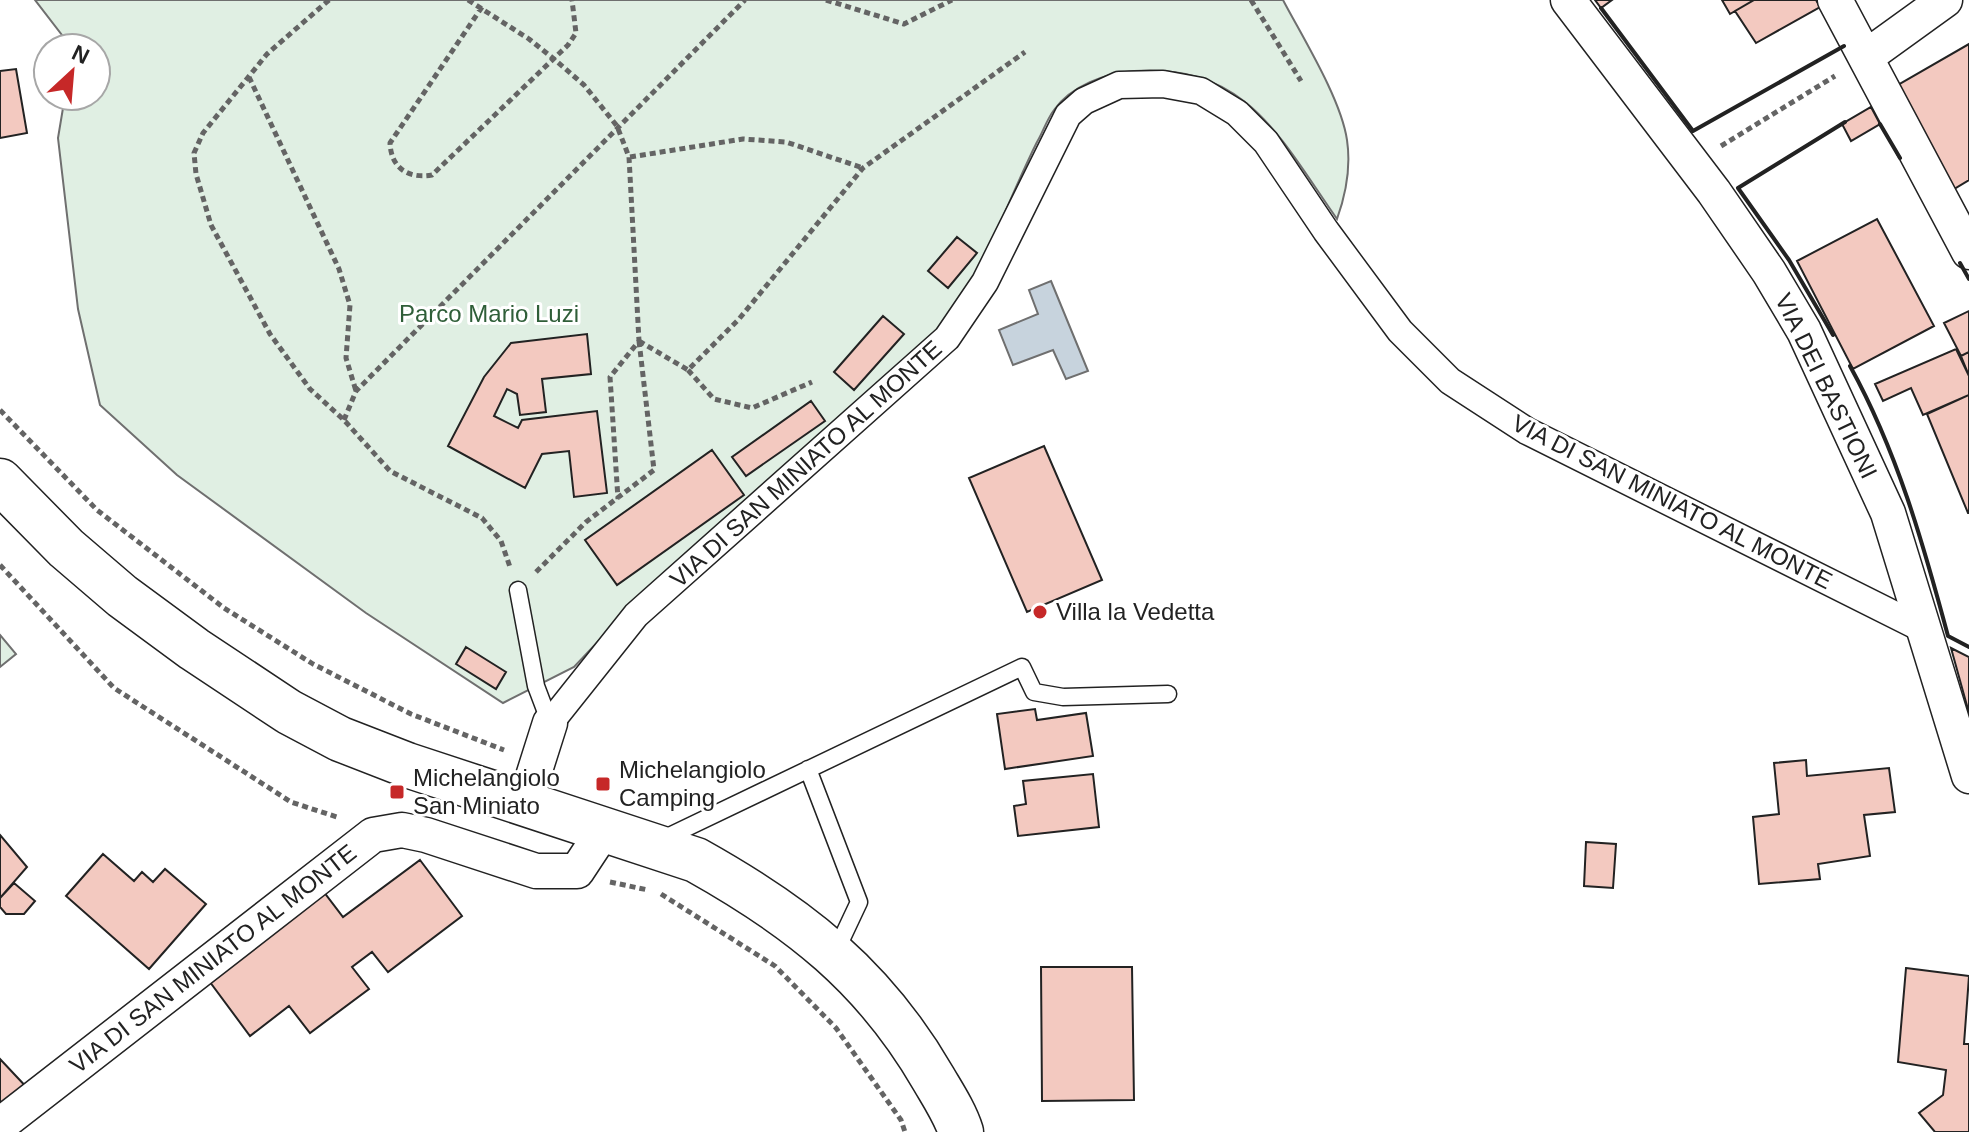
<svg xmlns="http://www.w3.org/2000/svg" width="1969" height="1132" font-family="Arial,sans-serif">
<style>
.green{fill:#e0efe3;stroke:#6f6f6f;stroke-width:2}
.water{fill:#c7d3dd;stroke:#6f6f6f;stroke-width:2}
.building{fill:#f3c9c0;stroke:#222;stroke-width:2}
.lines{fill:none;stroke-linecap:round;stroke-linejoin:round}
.service-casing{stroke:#222;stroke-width:19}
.pedestrian-casing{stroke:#222;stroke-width:29}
.minor-casing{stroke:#222;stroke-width:37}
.primary-casing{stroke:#222;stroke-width:47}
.path{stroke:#646464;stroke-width:5;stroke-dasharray:6 4;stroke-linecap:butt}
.service{stroke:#fff;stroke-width:16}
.pedestrian{stroke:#fff;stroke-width:26}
.minor{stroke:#fff;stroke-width:34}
.primary{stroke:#fff;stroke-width:44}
.wall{stroke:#222;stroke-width:4}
.poi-dot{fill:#c62828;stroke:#fff;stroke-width:3}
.labels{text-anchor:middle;stroke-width:6;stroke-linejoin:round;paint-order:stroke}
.park-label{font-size:24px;fill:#2f5e38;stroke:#fff}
.street-label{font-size:24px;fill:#222;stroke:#fff}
.poi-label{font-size:24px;fill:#222;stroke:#fff;text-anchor:start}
</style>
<rect width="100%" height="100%" fill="#fff"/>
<path class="green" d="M 35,0 L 1283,0 C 1303,38 1341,99 1347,140 C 1351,167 1346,194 1337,219 C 1280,138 1246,63 1134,71 C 1106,73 1071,86 1054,110 C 1047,119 1043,132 1037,142 C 1015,186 998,232 976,275 C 965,295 951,313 939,331 L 625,613 L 574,667 L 503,703 L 366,613 L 177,475 L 100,405 L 78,309 L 58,138 L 65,96 L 96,96 L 96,48 L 72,48 Z
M 0,635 L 16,654 L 0,667 Z"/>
<path class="water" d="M 1051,281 L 1088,371 L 1066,379 L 1053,350 L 1013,365 L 999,330 L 1038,314 L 1029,290 Z"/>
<path class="building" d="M 1595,0 L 1612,0 L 1601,8 Z
M 1722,0 L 1754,0 L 1730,14 Z
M 1754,0 L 1816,0 L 1820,7 L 1756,43 L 1735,11 Z
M 1969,44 L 1969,180 L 1954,189 L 1898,85 Z
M 16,69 L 27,133 L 0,138 L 0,71 Z
M 1871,107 L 1880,124 L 1851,141 L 1842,124 Z
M 1877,219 L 1934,326 L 1853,369 L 1797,261 Z
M 957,237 L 977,253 L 948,288 L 928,271 Z
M 1969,311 L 1969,352 L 1961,356 L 1944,323 Z
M 883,316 L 904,334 L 854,390 L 834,372 Z
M 587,334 L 591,374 L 542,379 L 546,412 L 520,415 L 517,394 L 507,389 L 494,416 L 518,428 L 522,420 L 597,411 L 607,493 L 574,497 L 569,451 L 542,454 L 525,488 L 448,446 L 484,377 L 511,343 Z
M 1956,349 L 1969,376 L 1969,395 L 1923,415 L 1911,388 L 1883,401 L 1875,384 Z
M 1969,352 L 1969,376 L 1961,356 Z
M 1969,395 L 1969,513 L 1968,513 L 1927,414 Z
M 811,401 L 825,421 L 746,476 L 732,457 Z
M 1044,446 L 1102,580 L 1027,612 L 969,478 Z
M 712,450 L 744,495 L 617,585 L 585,540 Z
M 466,647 L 506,672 L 496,689 L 456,664 Z
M 1951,648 L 1969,657 L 1969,713 Z
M 1035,709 L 1037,720 L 1086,713 L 1093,756 L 1005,769 L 997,714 Z
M 1806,760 L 1807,776 L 1889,768 L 1895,812 L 1864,815 L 1870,856 L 1818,864 L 1820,879 L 1759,884 L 1753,817 L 1779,814 L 1774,763 Z
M 1093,774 L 1099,827 L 1018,836 L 1014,806 L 1026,804 L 1023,781 Z
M 0,835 L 27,867 L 0,898 Z
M 1586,842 L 1616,844 L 1613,888 L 1584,886 Z
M 103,854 L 134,881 L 142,872 L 153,882 L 165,869 L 206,904 L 149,969 L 66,896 Z
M 420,860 L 462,916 L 388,972 L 372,952 L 352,967 L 369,989 L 310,1033 L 289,1006 L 250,1036 L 204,974 L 320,887 L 343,917 Z
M 14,883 L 35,901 L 24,914 L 6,914 L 0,907 L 0,898 Z
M 1041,967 L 1132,967 L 1134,1100 L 1042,1101 Z
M 1906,968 L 1969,976 L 1964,1044 L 1969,1044 L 1969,1132 L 1935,1132 L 1919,1113 L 1943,1095 L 1946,1070 L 1898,1062 Z
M 0,1059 L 31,1092 L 0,1106 Z"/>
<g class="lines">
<defs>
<path id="service" d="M 518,590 L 536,686 L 550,723
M 808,769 L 859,902 L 835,953
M 661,840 L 1022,667 L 1034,692 L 1063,697 L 1168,694"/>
<path id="pedestrian" d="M 550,723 L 636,615 L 947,338 L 985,282 L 1068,115 L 1084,101 L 1119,85 L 1163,84 L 1201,91 L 1237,113 L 1266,142 L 1326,231 L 1400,331 L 1450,381 L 1527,431 L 1925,630"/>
<path id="minor" d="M 1568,0 L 1714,192 L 1769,272 L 1804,331 L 1888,513 L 1969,776
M 1835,0 L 1969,252
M 1866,57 L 1945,0
M 524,805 L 550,723
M 0,1125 L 373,835 L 402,830 L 426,835 L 536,871 L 577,871 L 604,830"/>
<path id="primary" d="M 0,481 L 66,548 L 122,596 L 194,649 L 289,712 L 340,739 L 407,765 L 696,860 C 798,917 874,976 933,1078 C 943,1095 955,1113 961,1132"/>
</defs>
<use href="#service" class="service-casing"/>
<use href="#pedestrian" class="pedestrian-casing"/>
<use href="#minor" class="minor-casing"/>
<use href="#primary" class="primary-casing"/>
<path class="path" d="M 329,0 L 267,54 L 203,133 L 194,153 L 196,174 L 211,225 L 270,334 L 310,389 L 344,420 L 390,471 L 482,518 L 501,541 L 510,567
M 468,0 L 529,39 L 554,59 L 584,85 L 617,126 L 629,157 L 639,341 L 610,377 L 618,499
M 826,0 L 904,24 L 952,0
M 1251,0 L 1301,81
M 482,7 L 390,143 C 391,168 408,179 432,175 L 568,45 L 576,33 L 572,0
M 249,77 L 339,269 L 350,305 L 346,358 L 356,391
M 1721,146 L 1835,76
M 630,157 L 743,139 L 786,142 L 863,168
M 639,341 L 688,370 L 739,319 L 863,168 L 1025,52
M 688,370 L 714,399 L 752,408 L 812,382
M 0,410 L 97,510 L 224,608 L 313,664 L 411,714 L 504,750
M 344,420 L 356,391 L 745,0
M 0,565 L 114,688 L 291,802 L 340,818
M 536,572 L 586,522 L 654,470 L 639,341
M 610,882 L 648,890
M 661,894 L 775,966 L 836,1028 L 901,1120 L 905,1132"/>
<use href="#service" class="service"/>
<use href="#pedestrian" class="pedestrian"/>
<use href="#minor" class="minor"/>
<use href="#primary" class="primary"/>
<path class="wall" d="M 1601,8 L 1693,131 L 1844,46
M 1880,124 L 1900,158
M 1960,263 L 1969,279
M 1833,335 L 1789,260 L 1738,188 L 1845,122
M 1850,366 C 1897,451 1923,543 1948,636 L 1969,647"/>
</g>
<g class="poi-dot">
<circle cx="1040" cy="612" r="8"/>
<rect x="595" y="776" width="16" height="16" rx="4"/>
<rect x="389" y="784" width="16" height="16" rx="4"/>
</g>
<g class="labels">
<g class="park-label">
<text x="489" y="322">Parco Mario Luzi</text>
</g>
<g class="street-label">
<text transform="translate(1826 386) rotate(64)" y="8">VIA DEI BASTIONI</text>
<text transform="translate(806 464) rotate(-42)" y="8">VIA DI SAN MINIATO AL MONTE</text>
<text transform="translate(1672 502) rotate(27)" y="8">VIA DI SAN MINIATO AL MONTE</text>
<text transform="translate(213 959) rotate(-38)" y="8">VIA DI SAN MINIATO AL MONTE</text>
</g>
<g class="poi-label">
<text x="1056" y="620">Villa la Vedetta</text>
<text x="619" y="778">Michelangiolo<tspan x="619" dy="28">Camping</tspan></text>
<text x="413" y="786">Michelangiolo<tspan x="413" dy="28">San Miniato</tspan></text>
</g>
</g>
<g transform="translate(72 72) rotate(26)"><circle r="38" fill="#ffffff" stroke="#a7a7a7" stroke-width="2"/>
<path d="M0-6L14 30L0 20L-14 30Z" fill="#c62828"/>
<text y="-12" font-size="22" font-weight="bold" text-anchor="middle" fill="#222222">N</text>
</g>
</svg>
